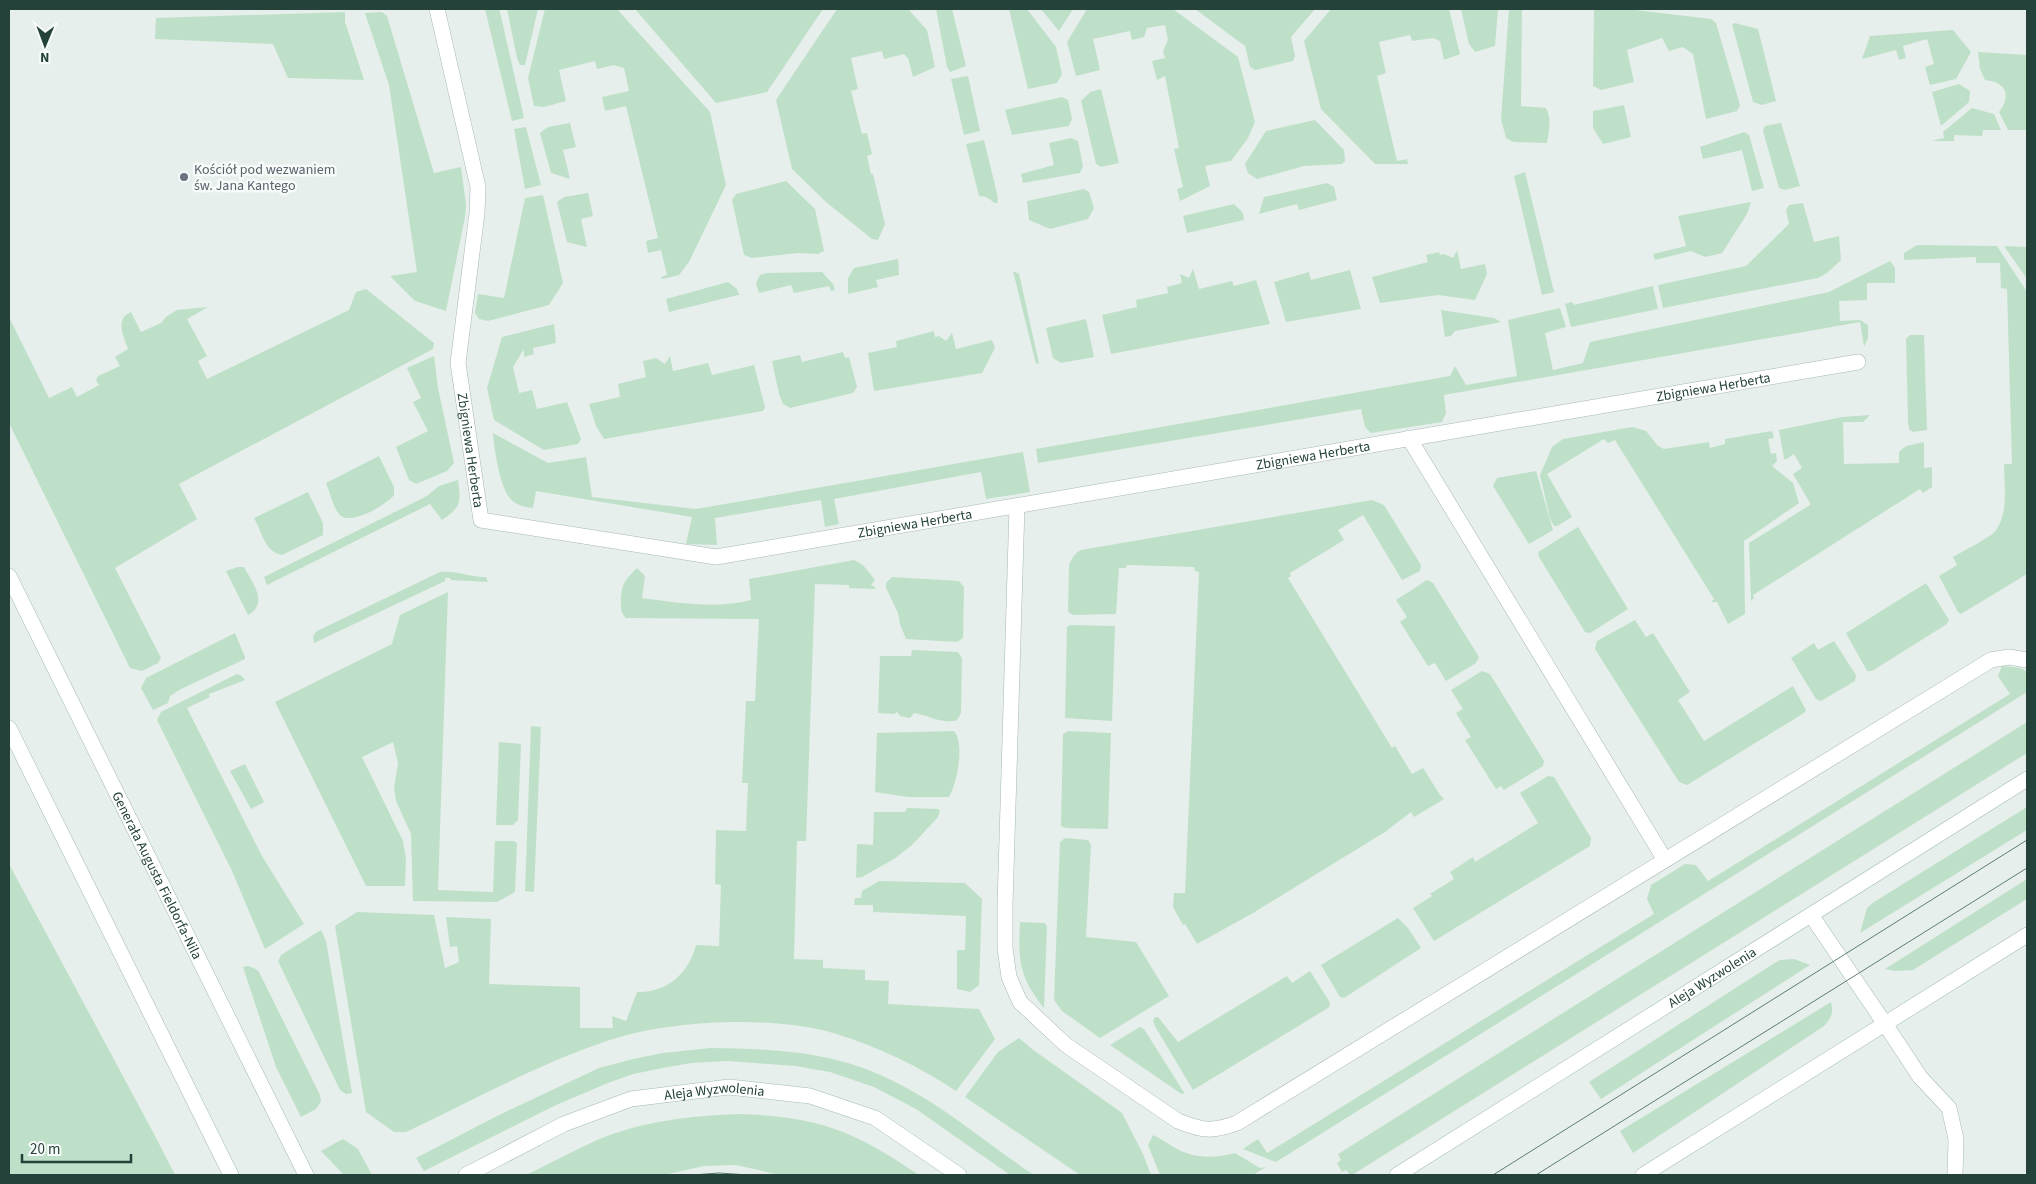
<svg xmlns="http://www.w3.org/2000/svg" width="2036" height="1184" font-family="'Source Sans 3',sans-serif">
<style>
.green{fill:#bfe0c8}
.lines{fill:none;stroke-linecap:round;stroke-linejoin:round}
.street-casing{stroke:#a8b8b2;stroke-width:16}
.secondary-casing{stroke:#a4bbb3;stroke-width:16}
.street{stroke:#fff;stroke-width:15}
.secondary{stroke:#fff;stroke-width:15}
.tram{stroke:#5f7d75;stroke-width:1}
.worship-dot{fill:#6b7280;stroke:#f7fbf9;stroke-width:2}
.labels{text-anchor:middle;stroke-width:5;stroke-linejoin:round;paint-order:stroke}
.worship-label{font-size:14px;fill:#5b616d;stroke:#f7fbf9;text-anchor:start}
.street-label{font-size:14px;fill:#24423a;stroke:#f7fbf9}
</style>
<rect width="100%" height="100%" fill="#e6efeb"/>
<path class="green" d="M 485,9 L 499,9 L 500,12 L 524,118 L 512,121 Z
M 507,9 L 538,9 L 525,65 L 520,65 L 517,58 Z
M 545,9 L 617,9 L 710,112 L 726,185 L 689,262 L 679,275 L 662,279 L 661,277 L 667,275 L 661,250 L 648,253 L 646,241 L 658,238 L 626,106 L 605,111 L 602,97 L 629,91 L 624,68 L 614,65 L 597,69 L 595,61 L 559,70 L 566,101 L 544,107 L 534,106 L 528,78 Z
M 635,9 L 823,9 L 767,92 L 716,103 Z
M 837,9 L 908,9 L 927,30 L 935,67 L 913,77 L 908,58 L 904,54 L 884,59 L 882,51 L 851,58 L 858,89 L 851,91 L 862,134 L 867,133 L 872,154 L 867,156 L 871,174 L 873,174 L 885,224 L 878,240 L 872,239 L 826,202 L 792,169 L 776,100 Z
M 936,9 L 952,9 L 966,66 L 950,72 L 947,67 Z
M 1009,9 L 1027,9 L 1056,47 L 1062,74 L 1057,83 L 1028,89 Z
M 1041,9 L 1073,9 L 1059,31 Z
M 1087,9 L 1173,9 L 1238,57 L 1255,122 L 1248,138 L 1231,161 L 1205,166 L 1210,186 L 1180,201 L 1177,189 L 1183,187 L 1174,149 L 1179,148 L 1165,76 L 1157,80 L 1152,61 L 1165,58 L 1163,51 L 1168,40 L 1165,25 L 1147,28 L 1144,37 L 1132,40 L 1130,31 L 1093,39 L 1100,70 L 1076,76 L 1067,42 Z
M 1195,9 L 1315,9 L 1291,37 L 1295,56 L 1293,61 L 1255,70 L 1250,67 L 1245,46 Z
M 1331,9 L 1449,9 L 1460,54 L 1444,60 L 1440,41 L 1433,38 L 1412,41 L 1410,35 L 1379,42 L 1386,73 L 1377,76 L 1397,161 L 1407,159 L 1408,164 L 1375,164 L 1321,109 L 1304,41 Z
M 1461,9 L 1498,9 L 1495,46 L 1475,52 L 1469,44 Z
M 1509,9 L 1522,9 L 1521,106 L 1546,108 C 1552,119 1549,131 1547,143 L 1513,142 L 1506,138 L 1501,119 Z
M 1594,9 L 1627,9 L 1711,19 L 1716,23 L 1740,105 L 1737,111 L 1706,119 L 1693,54 L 1683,47 L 1669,51 L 1662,38 L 1627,50 L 1634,82 L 1601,90 L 1593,86 Z
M 345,12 L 345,22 L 364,80 L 288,78 L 273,44 L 155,39 L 156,18 Z
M 382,12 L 387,16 L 434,173 L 461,167 L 466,205 L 465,217 L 446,311 L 415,301 L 390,276 L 417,272 L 389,85 L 365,13 Z
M 1735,23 L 1758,29 L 1776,101 L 1762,105 L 1753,102 L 1732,24 Z
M 1953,30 L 1971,52 L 1956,79 L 1930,85 L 1925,67 L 1934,64 L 1927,39 L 1903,46 L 1906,58 L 1899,60 L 1896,50 L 1862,59 L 1870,36 Z
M 1978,52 L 2027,55 L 2027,130 L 2008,130 L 1999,112 C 2012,95 2006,82 1985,80 L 1980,69 Z
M 968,76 L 980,131 L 964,135 L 951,79 Z
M 1959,84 L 1970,91 L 1969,102 L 1941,126 L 1932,92 Z
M 1101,89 L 1119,163 L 1101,167 L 1096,164 L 1081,101 L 1090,92 Z
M 1062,97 L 1068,100 L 1072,119 L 1069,126 L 1012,135 L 1005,110 Z
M 1624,105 L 1631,137 L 1603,144 L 1593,128 L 1593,111 Z
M 1972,108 L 1994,114 L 2001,130 L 1983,130 L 1982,136 L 1954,135 L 1954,141 L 1932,141 L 1944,138 L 1943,132 Z
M 1315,120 L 1344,150 L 1345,161 L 1342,164 L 1304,166 L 1257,179 L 1248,173 L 1245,164 L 1266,131 Z
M 570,123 L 576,147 L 563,150 L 570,179 L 551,173 L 540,133 L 548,127 Z
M 1781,123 L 1800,186 L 1785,190 L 1779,188 L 1763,131 L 1765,126 Z
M 526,127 L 541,185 L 525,189 L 514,129 Z
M 1744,132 L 1749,135 L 1764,188 L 1752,191 L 1742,150 L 1703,159 L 1700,147 Z
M 1071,138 L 1078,141 L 1083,166 L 1080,173 L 1023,183 L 1021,174 L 1054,165 L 1049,143 Z
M 984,140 L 998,198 L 997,203 L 995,203 L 986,197 L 979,196 L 966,144 Z
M 1525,172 L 1554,292 L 1542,295 L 1514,176 Z
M 786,181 L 815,209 L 824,251 L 818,254 L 798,253 L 752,258 L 744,255 L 732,200 L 736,194 Z
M 1327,183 L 1334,187 L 1337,200 L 1299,210 L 1297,204 L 1259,214 L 1264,197 Z
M 1084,189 L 1089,192 L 1094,208 L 1088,219 L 1050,229 L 1029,220 L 1027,201 Z
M 588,193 L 593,216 L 581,219 L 587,247 L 567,242 L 557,202 L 564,197 Z
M 543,195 L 563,283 L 549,305 L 488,321 L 479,319 L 475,313 L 478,294 L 504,298 L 525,198 Z
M 1751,202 L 1747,214 L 1722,253 L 1705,257 L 1691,251 L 1655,260 L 1653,254 L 1686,246 L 1678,216 Z
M 1803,203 L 1814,242 L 1839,236 L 1841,260 L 1827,273 L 1818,278 L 1663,308 L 1658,285 L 1746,266 L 1789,224 L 1786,210 L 1789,205 Z
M 1234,204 L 1243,213 L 1244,220 L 1187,233 L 1183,216 Z
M 1917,245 L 1997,246 L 2027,292 L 2027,574 L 1961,614 L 1958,612 L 1939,576 L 1957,565 L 1953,557 C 1961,552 1992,537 1996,530 C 2009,512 2004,485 2004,464 L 2012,464 L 2007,289 L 2001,288 L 2000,263 L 1976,263 L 1976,257 L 1904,260 L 1904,253 Z
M 2004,246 L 2027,247 L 2027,279 Z
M 1457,250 L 1461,269 L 1485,264 L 1487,274 L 1475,300 L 1438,295 L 1380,303 L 1372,277 L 1428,262 L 1426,255 L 1439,252 L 1440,255 L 1444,254 L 1453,258 Z
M 898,259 L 899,275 L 876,280 L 878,287 L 848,294 L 848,278 L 854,268 Z
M 1890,261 L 1895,268 L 1895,283 L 1867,283 L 1867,300 L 1839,301 L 1840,321 L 1860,320 L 1868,325 L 1868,338 L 1864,347 L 1860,322 L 1444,395 L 1446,413 L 1442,422 L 1371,433 L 1365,427 L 1361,409 L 1038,463 L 1036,449 L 1450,376 L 1455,366 L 1466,385 L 1517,376 L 1508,320 L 1560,308 L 1566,327 L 1545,333 L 1553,370 L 1583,363 L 1590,342 L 1829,292 Z
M 1193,269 L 1199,289 L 1232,281 L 1234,286 L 1256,280 L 1270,324 L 1111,354 L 1102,315 L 1137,307 L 1136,300 L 1168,293 L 1167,287 L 1182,283 L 1180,274 L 1189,278 Z
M 1350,270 L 1361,309 L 1286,322 L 1274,282 L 1309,272 L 1311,280 Z
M 1013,271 L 1019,274 L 1039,363 L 1036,364 Z
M 822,272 L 833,284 L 835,290 L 831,291 L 829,286 L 794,293 L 791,285 L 759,293 L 756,283 L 760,275 L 767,273 Z
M 728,282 L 737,289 L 739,295 L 742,294 L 669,312 L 666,299 Z
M 1653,286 L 1658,309 L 1571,327 L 1565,304 L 1572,302 L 1574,305 Z
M 366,289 L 434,343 L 433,349 L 179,484 L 197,519 L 115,568 L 161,658 L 158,663 L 142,671 L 130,668 L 9,423 L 9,317 L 49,398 L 72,387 L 77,397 L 99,385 L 96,380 L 98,376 L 120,366 L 115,357 L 128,349 C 124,337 114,319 131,312 L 141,332 L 161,323 L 166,317 L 177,310 L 208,307 L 187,319 L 207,356 L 198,361 L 207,379 L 349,310 L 356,292 Z
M 1441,310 L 1494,318 L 1501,322 L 1455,331 L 1451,336 L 1445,337 Z
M 1086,319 L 1094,357 L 1061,363 L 1053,358 L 1046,328 Z
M 554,324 L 556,343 L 533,348 L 534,354 L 524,357 L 524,349 L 513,367 L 519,393 L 532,390 L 537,409 L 567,402 L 581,439 L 578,444 L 544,450 L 494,420 L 487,388 L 502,337 Z
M 934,331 L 935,337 L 939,336 L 946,341 L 952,333 L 956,349 L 992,340 L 995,348 L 982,373 L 874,391 L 868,353 L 897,347 L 896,341 Z
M 1910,335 L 1924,335 L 1927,430 L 1913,432 L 1909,429 L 1908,422 L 1906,339 Z
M 843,352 L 845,358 L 849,357 L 857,387 L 853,393 L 790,408 L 783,404 L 779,394 L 772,361 L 800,355 L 802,362 Z
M 434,356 L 438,388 L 454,463 L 447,471 L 416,484 L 409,480 L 396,447 L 428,431 L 413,402 L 421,398 L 407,368 Z
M 670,356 L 673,371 L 708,363 L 712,375 L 754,365 L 765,407 L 763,411 L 604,439 L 596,426 L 589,404 L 620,397 L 618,384 L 646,377 L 643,361 L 656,358 L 665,364 Z
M 1870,415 L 1863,422 L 1843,422 L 1844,464 L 1899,463 L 1899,452 L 1906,446 L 1924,442 L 1924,468 L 1932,467 L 1932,487 L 1923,493 L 1920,489 L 1753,595 L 1754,598 L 1751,601 L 1749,543 L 1810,505 L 1810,503 L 1793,474 L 1802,468 L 1794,454 L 1785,460 L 1784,458 L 1779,430 L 1842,417 Z
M 1632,427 L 1646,431 L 1658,446 L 1664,449 L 1709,442 L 1710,448 L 1725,444 L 1725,439 L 1772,431 L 1774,438 L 1768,439 L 1771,454 L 1776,453 L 1777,461 L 1772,466 L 1793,483 L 1799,503 L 1744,541 L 1745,614 L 1728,624 L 1717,602 L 1711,602 L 1714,599 L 1615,440 L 1608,443 L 1604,439 L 1547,474 L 1572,517 L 1557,526 L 1554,526 L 1550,518 L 1540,475 L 1552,447 L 1563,439 Z
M 493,433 L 548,463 L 586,457 L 592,497 L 696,509 L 1023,452 L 1030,492 L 986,499 L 981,472 L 834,499 L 839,524 L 825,527 L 821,500 L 715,518 L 717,545 L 686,544 L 692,517 L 536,491 L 533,508 C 524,507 515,505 509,497 C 500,485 494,449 493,433 Z
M 379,456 L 394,487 L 394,495 C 386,505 351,526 340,515 C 333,508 330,492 326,483 Z
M 1536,471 L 1553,530 L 1529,544 L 1493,486 L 1497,478 Z
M 458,480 C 461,503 461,507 442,520 L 430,504 L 267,585 L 264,577 L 427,496 L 439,486 Z
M 308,492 L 323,523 L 323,535 L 282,555 C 265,552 262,532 254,518 Z
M 1372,500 L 1384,505 L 1421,565 L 1420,571 L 1402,580 L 1363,515 L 1338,530 L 1344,540 L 1290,573 L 1291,576 L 1288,578 L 1392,748 L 1395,746 L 1412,774 L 1423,768 L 1440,795 L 1444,799 L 1414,817 L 1411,812 L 1385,832 L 1253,913 L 1197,944 L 1185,924 L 1183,925 L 1173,907 L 1174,893 L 1185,893 L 1199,572 L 1195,571 L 1194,567 L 1127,565 L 1126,568 L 1119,568 L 1116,614 L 1073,615 L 1068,612 L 1069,565 C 1072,558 1074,554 1081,550 Z
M 1578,527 L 1628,609 L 1590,633 L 1585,632 L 1539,557 L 1538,552 Z
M 854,560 L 863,565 L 875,580 L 871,585 L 875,587 L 876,589 L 849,588 L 849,585 L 815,584 L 806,841 L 797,841 L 794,959 L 823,960 L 823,968 L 865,970 L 865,980 L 889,981 L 888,1004 L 979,1009 L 995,1039 L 956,1091 C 918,1066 877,1046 833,1033 C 774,1016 679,1020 620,1037 C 548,1058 475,1100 406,1132 L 394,1132 L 366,1112 L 335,926 L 357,912 L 434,915 L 445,968 L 459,962 L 457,946 L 450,947 L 446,917 L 491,919 L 489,984 L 580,987 L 580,1028 L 613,1028 L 612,1016 L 626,1021 L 637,992 C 667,993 689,973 696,945 L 719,946 L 721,885 L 715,884 L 716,830 L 746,831 L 748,783 L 742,783 L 746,701 L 755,701 L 759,619 L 626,618 C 621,613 621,610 621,603 C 621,585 624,581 637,568 L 645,576 L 642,598 C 679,603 715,609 751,600 L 749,579 Z
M 238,567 L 244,567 C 253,584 269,603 248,615 L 226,571 Z
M 440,572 C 456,570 470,577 486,577 L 488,582 L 451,580 L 450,578 L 445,578 L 445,581 L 314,643 L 313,636 L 317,631 Z
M 892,577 L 959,581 L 964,587 L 963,638 L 957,642 L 906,639 L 900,624 L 898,613 L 886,588 L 886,583 Z
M 1427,580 L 1433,583 L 1479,657 L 1476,663 L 1446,681 L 1435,663 L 1428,666 L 1400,622 L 1407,617 L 1396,600 Z
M 1926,583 L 1949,620 L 1947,624 L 1872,671 L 1867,671 L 1846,633 Z
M 448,592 L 438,890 L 493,892 L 495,841 L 514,841 L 517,843 L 515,892 L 497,902 L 413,901 L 411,834 L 396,801 L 394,788 L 398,763 L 393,742 L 362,757 L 403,841 L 406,859 L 405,886 L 366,886 L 275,702 L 392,644 L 400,615 Z
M 1635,620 L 1646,637 L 1653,633 L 1690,692 L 1678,700 L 1704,741 L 1793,686 L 1806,710 L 1804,713 L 1687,785 L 1679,782 L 1595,649 L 1597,641 Z
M 1070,625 L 1115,626 L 1112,721 L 1065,718 L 1067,627 Z
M 235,633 L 245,657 L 245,659 L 181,689 L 170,696 L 168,703 L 153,710 L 141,688 L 146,678 Z
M 1834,641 L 1856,675 L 1855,681 L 1821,701 L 1816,699 L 1791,658 L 1814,643 L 1818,650 Z
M 912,650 L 958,652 L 962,658 L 961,713 L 957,720 C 943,725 928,715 914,713 L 910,718 L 900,716 L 897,712 L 894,714 L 878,713 L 880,656 L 911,656 Z
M 2002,666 L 2021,668 L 2027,672 L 2027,692 L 1276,1162 L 1243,1149 L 1258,1139 L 1267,1153 L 1654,914 L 1647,899 L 1651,885 L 1685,864 L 1696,865 L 1708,881 L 2010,694 L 1998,676 Z
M 1482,671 L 1490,674 L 1544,761 L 1543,766 L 1504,790 L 1501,786 L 1496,789 L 1465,740 L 1471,737 L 1456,713 L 1463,709 L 1451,690 Z
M 237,674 L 242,676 L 245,680 L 209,694 L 210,697 L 187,708 L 262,856 L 304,924 L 265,949 L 232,871 L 157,720 L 161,712 Z
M 2027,722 L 2027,753 L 1352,1175 L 1350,1175 L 1346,1170 L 1342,1172 L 1337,1163 L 1341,1160 L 1338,1154 Z
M 531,726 L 541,727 L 534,892 L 525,891 Z
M 954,731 C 965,743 957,784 949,797 L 908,797 L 875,792 L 877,733 Z
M 1068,731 L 1111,733 L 1108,829 L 1066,828 L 1061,826 L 1063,734 Z
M 499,742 L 521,744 L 518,820 L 513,825 L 496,825 Z
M 245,764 L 264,802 L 251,809 L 230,771 Z
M 1548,776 L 1554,777 L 1591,838 L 1590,846 L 1434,941 L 1413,908 L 1432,896 L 1430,894 L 1454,879 L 1450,872 L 1473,857 L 1475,862 L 1538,823 L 1520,793 Z
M 2027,807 L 2027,830 L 1860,933 L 1867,908 L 1874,902 Z
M 907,808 L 938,809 L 940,811 L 938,817 L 912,845 L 894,859 L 862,877 L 856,878 L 857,844 L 873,845 L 874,812 L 905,812 Z
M 1065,838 L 1088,840 L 1091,845 L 1086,937 L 1136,942 L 1169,996 L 1100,1038 L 1062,1011 L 1054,1000 L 1060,842 Z
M 9,864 L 153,1132 L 175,1175 L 9,1175 Z
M 2027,879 L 2027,899 L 1913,970 L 1895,971 L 1885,969 Z
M 879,881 L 965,883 L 982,899 L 979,985 L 970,992 L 957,989 L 957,950 L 965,950 L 966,916 L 873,912 L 873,905 L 854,905 L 855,898 L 861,898 L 862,891 Z
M 1398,918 L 1408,928 L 1421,948 L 1344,998 L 1340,997 L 1321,965 Z
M 1020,922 L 1045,923 L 1047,927 L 1044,1008 C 1019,977 1018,960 1020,922 Z
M 321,930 L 326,941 L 352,1093 L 346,1094 L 340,1090 L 278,961 L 281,955 Z
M 1794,959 L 1810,965 L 1601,1099 L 1589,1082 L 1773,964 L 1780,960 Z
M 248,966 L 256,969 L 259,972 L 320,1095 L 321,1101 L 316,1109 L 301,1117 L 276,1067 L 243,967 Z
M 1310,971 L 1329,1001 L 1330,1005 L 1328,1008 L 1193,1090 L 1156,1028 L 1153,1021 L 1155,1017 L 1158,1017 L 1178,1042 L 1287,976 L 1292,983 Z
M 1831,1002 C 1834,1012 1831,1019 1824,1026 L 1633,1153 L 1620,1131 Z
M 1140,1027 L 1144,1029 L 1185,1094 L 1180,1093 L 1110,1045 Z
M 1019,1038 L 1032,1049 L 1122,1113 L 1143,1154 L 1151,1175 L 1080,1175 L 965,1097 L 998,1052 Z
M 710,1048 C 785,1049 845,1052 912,1091 C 955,1115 993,1148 1034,1175 L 1010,1175 L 916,1109 L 874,1087 L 830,1072 L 795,1066 L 728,1061 L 691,1063 L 663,1068 L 633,1074 L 608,1083 L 556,1105 L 424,1171 L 416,1158 L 499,1115 L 599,1068 L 633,1059 L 663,1053 Z
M 737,1114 C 817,1116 853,1130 919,1175 L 780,1175 L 736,1165 L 704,1166 L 664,1175 L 526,1175 C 551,1163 576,1149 602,1138 C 645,1121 690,1116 737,1114 Z
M 1153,1135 C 1162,1139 1169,1145 1177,1149 C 1196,1159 1215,1158 1235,1153 L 1260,1168 L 1266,1167 L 1253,1175 L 1160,1175 L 1148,1145 Z
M 343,1139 L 358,1149 L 372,1175 L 344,1175 L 321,1151 Z"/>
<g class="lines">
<defs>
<g id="street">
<path id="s1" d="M 437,9 L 478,187 L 477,213 L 458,363 L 481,520 L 716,557 L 1858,362"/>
<path d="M 1409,438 L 1665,860"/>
<path d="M 1017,506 L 1005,905 L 1005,948 L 1009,977 L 1020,1002 L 1066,1045 L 1178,1121 C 1203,1131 1212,1132 1237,1123 L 1991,660 L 2009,657 L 2027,660"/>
<path d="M 1885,1024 L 1920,1077 L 1949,1108 L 1956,1139 L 1955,1175"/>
</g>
<g id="secondary">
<path id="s2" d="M 9,576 L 306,1175"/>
<path d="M 9,728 L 231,1175"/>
<path d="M 1811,915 L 1885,1024"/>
<path id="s3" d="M 466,1175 L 564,1124 L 631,1099 L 729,1087 L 810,1096 L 875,1118 L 959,1175"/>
<path id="s4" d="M 1397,1175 L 2027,779"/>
<path d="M 1643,1175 L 2027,935"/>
</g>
</defs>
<use href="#street" class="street-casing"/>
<use href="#secondary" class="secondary-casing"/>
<use href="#street" class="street"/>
<use href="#secondary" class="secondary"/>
<path class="tram" d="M 693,1175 L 719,1173 L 748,1175
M 1493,1175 L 2027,840
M 1536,1175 L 2027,868"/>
</g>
<circle class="worship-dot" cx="184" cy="177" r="5"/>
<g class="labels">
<g class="worship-label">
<text x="194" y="174">Kościół pod wezwaniem<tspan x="194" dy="16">św. Jana Kantego</tspan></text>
</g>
<g class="street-label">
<text dy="5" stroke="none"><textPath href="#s1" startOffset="1768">Zbigniewa Herberta</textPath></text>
<text dy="5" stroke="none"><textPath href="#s1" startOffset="448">Zbigniewa Herberta</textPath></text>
<text dy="5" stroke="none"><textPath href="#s1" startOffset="1362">Zbigniewa Herberta</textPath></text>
<text dy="5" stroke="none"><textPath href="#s1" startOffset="958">Zbigniewa Herberta</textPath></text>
<text dy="5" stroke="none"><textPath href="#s2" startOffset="334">Generała Augusta Fieldorfa-Nila</textPath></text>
<text dy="5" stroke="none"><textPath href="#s4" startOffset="372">Aleja Wyzwolenia</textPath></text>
<text dy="5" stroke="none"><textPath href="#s3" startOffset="266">Aleja Wyzwolenia</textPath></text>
</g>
</g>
<rect width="2036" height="1184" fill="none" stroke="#24423a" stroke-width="20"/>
<g transform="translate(45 45) rotate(181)" stroke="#f7fbf9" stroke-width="4" paint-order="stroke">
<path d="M0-4L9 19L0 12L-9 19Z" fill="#24423a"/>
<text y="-8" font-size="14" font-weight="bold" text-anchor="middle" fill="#24423a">N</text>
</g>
<path d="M22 1154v8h109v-8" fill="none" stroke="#24423a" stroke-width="2.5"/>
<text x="30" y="1154" font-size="15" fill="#24423a" stroke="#f7fbf9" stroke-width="4" paint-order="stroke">20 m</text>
</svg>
